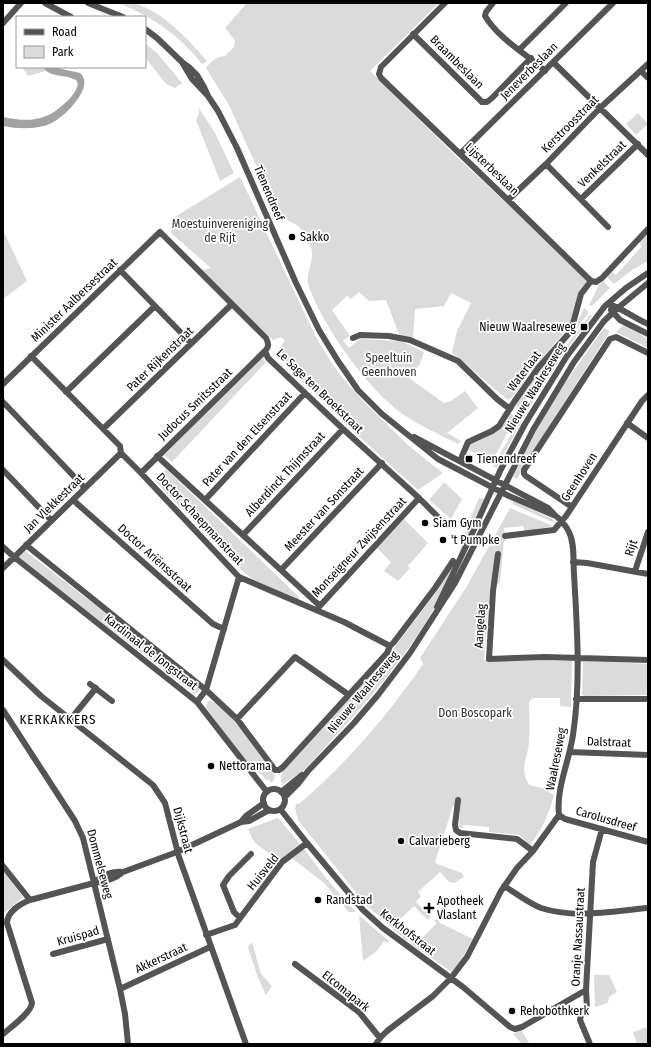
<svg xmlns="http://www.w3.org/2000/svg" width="651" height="1047" font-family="'Fira Sans Condensed',sans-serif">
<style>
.green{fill:#dbdbdb}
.water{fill:#a2a2a2}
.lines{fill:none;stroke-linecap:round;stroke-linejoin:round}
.minor{stroke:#545454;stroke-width:6}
.poi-dot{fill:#000;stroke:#fff;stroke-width:1.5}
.labels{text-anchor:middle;stroke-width:3.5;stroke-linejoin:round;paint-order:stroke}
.street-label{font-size:12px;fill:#000;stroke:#fff}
.park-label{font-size:12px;fill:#323232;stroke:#fff}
.poi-label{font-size:12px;fill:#000;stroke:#fff;text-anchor:start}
.neighbourhood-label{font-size:13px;letter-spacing:1px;fill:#000;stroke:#fff}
</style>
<rect width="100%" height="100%" fill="#fff"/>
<path class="green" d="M 118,3 C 124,3 132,2 137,4 C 164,13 189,40 207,61 L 202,64 C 180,36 152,16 118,3 Z
M 247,3 L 439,3 L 370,71 L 458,158 L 589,280 L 569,327 L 528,375 L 513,397 L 508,400 L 497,391 L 459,358 L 452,353 L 457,331 L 471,303 L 451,293 L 444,306 L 415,309 L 413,338 L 399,334 L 386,300 L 369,301 L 359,292 L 351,299 L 347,296 L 332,310 L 350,336 L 343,340 L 349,348 L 360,339 L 401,341 L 424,352 L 420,364 L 409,378 L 444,403 L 451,401 L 465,391 L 478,408 L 447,433 L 461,441 L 458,444 C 440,435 421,426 404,415 C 368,390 324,328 309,287 C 305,276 312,265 312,254 C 312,247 308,240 305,234 C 298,221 284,222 277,212 L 229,105 L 206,68 C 210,62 218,56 225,56 L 234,47 L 235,40 L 225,28 Z
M 145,43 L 158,54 L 182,83 L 175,88 L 166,84 L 145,57 Z
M 22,67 L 43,67 L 46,71 L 28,76 Z
M 199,108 L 215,133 L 234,173 L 220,181 L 196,120 L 199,113 Z
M 638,113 L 648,124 L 636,135 L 626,124 Z
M 240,177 L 304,312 L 316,337 L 331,362 L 341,376 L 364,402 L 409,446 L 443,473 L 418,490 L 353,431 L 276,355 L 285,340 L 281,337 L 273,340 L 202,270 L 211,268 L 171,233 L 173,218 Z
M 3,230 L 27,281 L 3,299 Z
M 648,232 L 648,261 L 632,270 L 614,284 L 607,277 L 612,272 L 616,275 L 641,247 L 640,241 Z
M 603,281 L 610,288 L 593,305 L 590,306 L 589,305 L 599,285 Z
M 584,308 L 589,312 L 536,383 L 520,409 L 515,405 L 524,389 L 570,334 L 576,325 Z
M 590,315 L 592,316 L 565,352 L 529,408 L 496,468 L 493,466 L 534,394 L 569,342 Z
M 623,325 L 639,333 L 648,340 L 648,348 L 616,332 Z
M 604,328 L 610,331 L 607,336 L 553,420 L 517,479 L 513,477 L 535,433 L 560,390 Z
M 262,358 L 266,362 L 172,462 L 164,455 Z
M 510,412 L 515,418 L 493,460 L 490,462 L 467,449 L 470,443 L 500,427 L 504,424 Z
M 166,469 L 299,597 L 299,600 L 255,581 L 240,569 L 155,481 Z
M 444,482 L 462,499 L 451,519 L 429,500 Z
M 479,498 L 485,499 C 470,531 457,565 441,596 C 407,660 358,711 310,764 L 302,772 L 283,784 L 281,783 L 282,771 L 393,649 L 438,590 L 458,558 L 467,526 Z
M 514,500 L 550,518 L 559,525 L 512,504 Z
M 510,508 L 553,526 L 525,532 L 523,526 L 504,528 L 506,541 L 504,541 L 500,582 L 496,586 L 490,586 L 484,660 L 572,661 L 571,707 L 560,706 L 560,698 L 533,698 L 529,702 C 529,715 530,730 529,743 C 527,761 519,767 529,785 L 542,788 L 554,795 C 549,814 542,830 530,845 L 519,835 L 489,832 L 489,827 L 463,825 L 462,829 L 459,827 L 460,806 L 453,806 L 435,862 L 437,864 L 462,873 L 464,877 L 454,883 L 449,882 L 440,872 L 418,892 L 421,896 L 416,902 L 431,917 L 428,920 L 414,906 L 395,924 L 409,939 L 407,941 L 365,904 L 298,820 L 295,808 L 297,803 L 299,804 C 347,763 388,715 423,664 L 420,658 L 467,586 Z
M 404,519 L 428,543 L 408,566 L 410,568 L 398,581 L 384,571 L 391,562 L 377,548 Z
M 24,550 L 200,686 L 199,691 L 195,694 L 18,558 Z
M 587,661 L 648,664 L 648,695 L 585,696 L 582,695 L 583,662 Z
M 208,701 C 223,699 263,758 273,771 L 272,772 L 275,776 L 273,782 L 271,782 L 268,779 L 266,780 L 262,775 L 250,767 L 206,708 Z
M 278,818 L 300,844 L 279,861 L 254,842 L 248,829 Z
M 304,849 L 326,878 L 356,912 L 349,912 L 346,909 L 324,883 L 292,858 Z
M 3,871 L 23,897 L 3,914 Z
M 359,915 L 389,941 L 388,943 L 384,941 L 377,951 L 363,961 Z
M 437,919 L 440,923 L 473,939 L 461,960 L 452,972 L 411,944 L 415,939 L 419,941 L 437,923 L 434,921 Z
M 252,942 L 261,974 L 272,986 L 266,995 L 258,978 L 248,947 Z
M 594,975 L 609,975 L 617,992 L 609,997 L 608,1003 L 595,1007 Z
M 646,1027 L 648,1032 L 648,1044 L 637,1044 L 633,1032 Z
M 521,1030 L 530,1044 L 522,1044 L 513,1034 Z"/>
<path class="water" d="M 43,67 L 53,67 L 80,73 C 96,87 64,117 52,123 C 37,130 19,129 3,126 L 3,117 C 27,122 45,122 64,104 C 71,98 76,92 78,84 L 76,80 C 66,74 49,78 43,67 Z"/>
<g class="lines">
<path class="minor" d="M 45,3 L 71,17
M 88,3 L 123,17
M 445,3 L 381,67 L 379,74 L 381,78 L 508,200 L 591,281
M 493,3 L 486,12 L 485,16 C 499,39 525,53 545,71
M 3,23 L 21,3
M 145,29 L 157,38 L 183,63 L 190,68 L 197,75 L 204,87 L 208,96 L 218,111 L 237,148 L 296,283 L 319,330 L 338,361 L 358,390 L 382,414 L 438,459 L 509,496 L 556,516 C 561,520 566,526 569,532 C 575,544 573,561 574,574 C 577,626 581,683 573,735 C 569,762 556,788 559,815 L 533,851 L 517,868 L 501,891 L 467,957 L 451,978 L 433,996 L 387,1031 L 380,1038 L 376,1044
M 413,34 L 482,102 L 487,102 L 492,98 L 531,58
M 519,50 L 566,3
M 553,62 L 648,155
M 183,64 L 192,79 L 207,95
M 641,71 L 648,78
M 460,154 L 613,3
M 546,164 L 608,227
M 581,199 L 638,144
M 508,200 L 546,164 L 600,108 L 648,64
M 120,270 L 191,343
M 591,281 L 596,282 L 602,278 L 648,229
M 608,304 C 622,308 634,318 648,324
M 611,310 L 620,320 L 648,334
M 353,338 L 360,335 L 389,336 L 410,340 L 458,361 L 497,399 L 510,409
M 31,356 L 120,446 L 121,453 L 141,473 L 239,577 L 344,622 L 390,646
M 3,384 L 160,232 L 266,338 C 269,344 269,347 265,351 L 268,358 L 343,429 L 419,498 L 446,525
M 66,392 L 155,306
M 3,402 L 85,488
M 627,423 L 648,438
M 103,429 L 232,304
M 414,437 L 548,508 L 554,514
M 157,456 L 319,605
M 460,461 L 468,442 L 492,431 L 499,426 L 514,402 L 538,368 L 571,331 L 581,294 L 591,281
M 3,470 L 51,520
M 141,473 L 265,351
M 73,500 L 213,624 L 224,629
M 205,500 L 305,393
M 572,507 L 526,476 L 524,474 L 524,470 L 610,339 L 616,337 L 648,353
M 243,535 L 343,429
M 505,536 L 554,530 L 566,516 L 642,401 L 648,395
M 26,545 L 206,690 L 237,719 L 275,770 L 279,770 L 283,767 L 387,653 L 390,646 L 394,642 L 435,588 L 453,561
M 3,547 L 14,557 L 197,702 L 267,792
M 498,554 L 493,591 L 489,659 L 545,657 L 648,660
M 573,562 L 587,563 L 648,574
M 3,568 L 121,453
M 281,570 L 382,463
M 635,571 L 648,532
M 437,607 L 471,536 L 500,471 L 525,424 L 567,356 L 605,306 L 626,288 L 648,273
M 317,609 L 419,498
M 3,660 L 41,696 L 153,785 L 165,803 L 179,857 L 246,1044
M 90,684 L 112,701
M 576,699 L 648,699
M 197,702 L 206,690 L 239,577
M 3,710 L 75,821 L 83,838 L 120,989 L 125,1014 L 128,1044
M 237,719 L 295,657 L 349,695
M 70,720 L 96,688
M 570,752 L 648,755
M263 800a11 11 0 1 1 22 0a11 11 0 1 1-22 0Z
M 281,792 L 302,775
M 285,797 L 298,784 L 308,771 L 354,723 L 378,695 L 410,653 L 455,583 L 533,430 L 574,362 L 604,321 L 619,307 L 648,283
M 458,800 L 455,825 L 456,830 L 460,833 L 517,839 L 533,851
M 281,810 L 307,843 L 363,910 L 383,928 L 463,987 L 510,1027 L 515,1029 L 522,1027 L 586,990
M 559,815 L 565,819 L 648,842
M 241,822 L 246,816 L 264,803
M 3,866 L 30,900
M 94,883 C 102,875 112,871 123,872
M 504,886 C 516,893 528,903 541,908 C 575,919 613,911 648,908
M 240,918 L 234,912 L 223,885 L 229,876 L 251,854
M 206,935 L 235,925 L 282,862 L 307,843
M 53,954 L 108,939
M 295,964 L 359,1012 L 380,1038
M 120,989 L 210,947
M 3,1034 C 11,1027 31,1013 32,1003 L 7,923 C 7,912 20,904 30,900 L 94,883 C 105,882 115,879 123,872 L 177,852 L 241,822 L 249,821 L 269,810
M 590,1044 L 580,1020 L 581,1015 L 587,1008 L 586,990 L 593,862 L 602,829"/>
</g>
<g class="poi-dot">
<circle cx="292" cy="237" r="4"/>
<rect x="580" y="323" width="8" height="8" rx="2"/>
<rect x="465" y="455" width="8" height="8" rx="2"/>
<circle cx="425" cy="523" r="4"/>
<circle cx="443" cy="540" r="4"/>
<circle cx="211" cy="766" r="4"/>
<circle cx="401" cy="841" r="4"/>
<circle cx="318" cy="900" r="4"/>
<path d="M427 902h4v4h4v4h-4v4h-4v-4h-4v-4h4z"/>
<circle cx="512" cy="1011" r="4"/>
</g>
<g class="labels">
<g class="street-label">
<text transform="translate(457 62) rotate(45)" y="4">Braambeslaan</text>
<text transform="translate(529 71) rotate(-45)" y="4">Jeneverbeslaan</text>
<text transform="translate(570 124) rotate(-45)" y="4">Kerstroosstraat</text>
<text transform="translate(602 164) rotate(-44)" y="4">Venkelstraat</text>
<text transform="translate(492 169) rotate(44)" y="4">Lijsterbeslaan</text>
<text transform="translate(269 193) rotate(67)" y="4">Tienendreef</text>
<text transform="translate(74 300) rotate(-44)" y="4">Minister Aalbersestraat</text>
<text transform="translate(160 359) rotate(-44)" y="4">Pater Rijkenstraat</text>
<text transform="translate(524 371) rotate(-53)" y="4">Waterlaat</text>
<text transform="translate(535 388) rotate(-58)" y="4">Nieuwe Waalreseweg</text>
<text transform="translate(320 391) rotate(44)" y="4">Le Sage ten Broekstraat</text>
<text transform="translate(195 404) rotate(-44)" y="4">Judocus Smitsstraat</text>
<text transform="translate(247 439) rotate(-47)" y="4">Pater van den Elsenstraat</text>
<text transform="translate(285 474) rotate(-47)" y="4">Alberdinck Thijmstraat</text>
<text transform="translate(579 477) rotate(-57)" y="4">Geenhoven</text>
<text transform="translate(54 503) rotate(-44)" y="4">Jan Vlekkestraat</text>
<text transform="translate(324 509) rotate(-47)" y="4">Meester van Sonstraat</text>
<text transform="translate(200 519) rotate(47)" y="4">Doctor Schaepmanstraat</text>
<text transform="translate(359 547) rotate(-47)" y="4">Monseigneur Zwijsenstraat</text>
<text transform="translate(631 548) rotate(-72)" y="4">Rijt</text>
<text transform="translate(155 558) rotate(42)" y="4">Doctor Ariënsstraat</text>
<text transform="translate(480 626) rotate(-86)" y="4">Aangelag</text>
<text transform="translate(151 652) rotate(38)" y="4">Kardinaal de Jongstraat</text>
<text transform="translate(363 692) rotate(-50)" y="4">Nieuwe Waalreseweg</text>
<text transform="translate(609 742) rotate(2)" y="4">Dalstraat</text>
<text transform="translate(556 759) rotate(-79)" y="4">Waalreseweg</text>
<text transform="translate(606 819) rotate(16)" y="4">Carolusdreef</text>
<text transform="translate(183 830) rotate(75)" y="4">Dijkstraat</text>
<text transform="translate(100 864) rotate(75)" y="4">Dommelseweg</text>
<text transform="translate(263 872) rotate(-51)" y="4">Huisveld</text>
<text transform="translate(408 932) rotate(38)" y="4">Kerkhofstraat</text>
<text transform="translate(78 936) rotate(-16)" y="4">Kruispad</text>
<text transform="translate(578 937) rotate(-87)" y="4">Oranje Nassaustraat</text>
<text transform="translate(161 958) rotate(-25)" y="4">Akkerstraat</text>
<text transform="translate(346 991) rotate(39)" y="4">Elcomapark</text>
</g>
<g class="park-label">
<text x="220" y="228">Moestuinvereniging<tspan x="220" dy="14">de Rijt</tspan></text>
<text x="389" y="362">Speeltuin<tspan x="389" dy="14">Geenhoven</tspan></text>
<text x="475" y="717">Don Boscopark</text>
</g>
<g class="poi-label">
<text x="300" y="241">Sakko</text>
<text x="576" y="331" text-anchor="end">Nieuw Waalreseweg</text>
<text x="477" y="463">Tienendreef</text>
<text x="433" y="527">Siam Gym</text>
<text x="451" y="544">'t Pumpke</text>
<text x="219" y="770">Nettorama</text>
<text x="409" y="845">Calvarieberg</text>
<text x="326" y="904">Randstad</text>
<text x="437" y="905">Apotheek<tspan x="437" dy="14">Vlaslant</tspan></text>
<text x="520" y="1015">Rehobothkerk</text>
</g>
<g class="neighbourhood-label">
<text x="58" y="724">KERKAKKERS</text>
</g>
</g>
<rect width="651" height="1047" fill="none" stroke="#000000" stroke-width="8"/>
<rect x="16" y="16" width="130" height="52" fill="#ffffff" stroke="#999999"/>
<rect x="24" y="29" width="20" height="6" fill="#545454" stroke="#999999"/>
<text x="52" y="36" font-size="12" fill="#000000">Road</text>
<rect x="24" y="46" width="20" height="12" fill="#dbdbdb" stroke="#999999"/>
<text x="52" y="56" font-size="12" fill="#000000">Park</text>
</svg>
